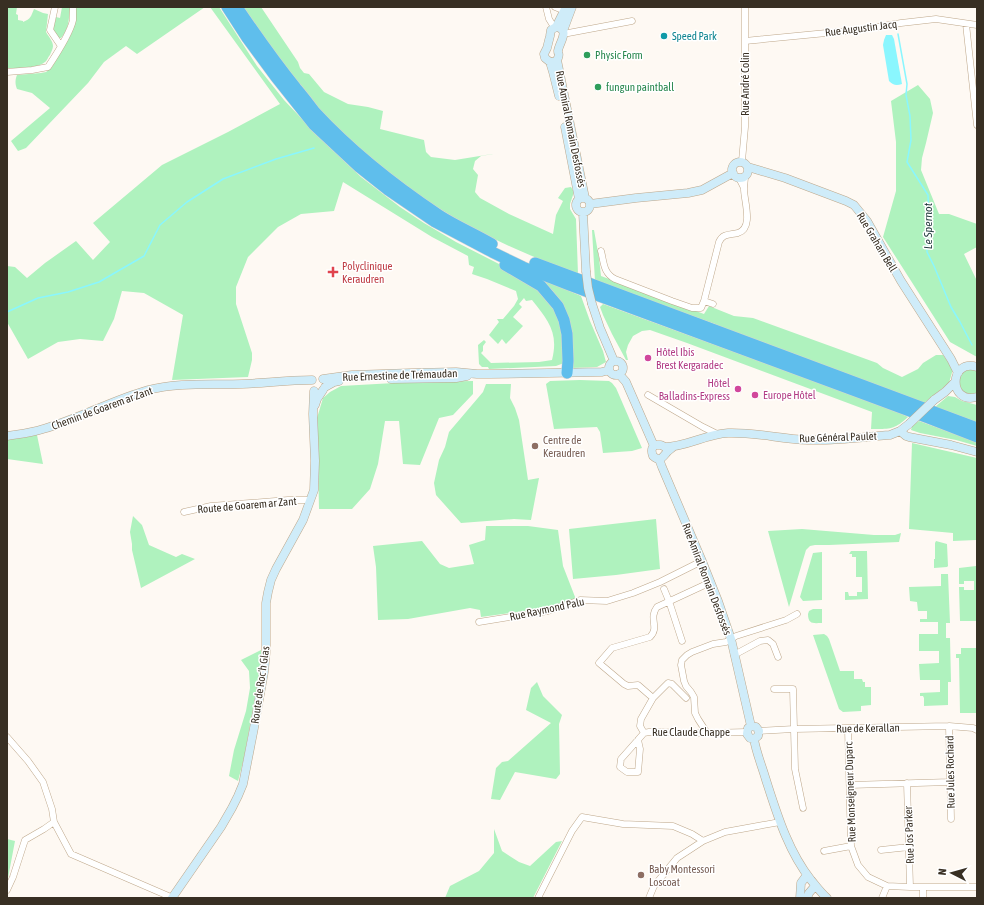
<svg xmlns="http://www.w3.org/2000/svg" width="984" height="905" font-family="'Asap Condensed',sans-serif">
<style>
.green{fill:#aff2be}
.water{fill:#8af6fe}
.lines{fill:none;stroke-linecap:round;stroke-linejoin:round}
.stream{stroke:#8af6fe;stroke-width:1.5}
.street-casing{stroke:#bea78a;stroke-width:7}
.secondary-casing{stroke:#bea78a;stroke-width:9}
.highway-casing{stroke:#d7d5d3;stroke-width:12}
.street{stroke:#fff;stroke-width:6}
.secondary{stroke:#cfecf9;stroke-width:8}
.highway{stroke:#5fbeec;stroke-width:11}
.secondary-bridge-casing{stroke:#bea78a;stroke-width:9;stroke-linecap:butt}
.secondary-bridge{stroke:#cfecf9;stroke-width:8}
.culture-dot{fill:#0f9aa8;stroke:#fff;stroke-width:1.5}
.leisure-dot{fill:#2e9e5b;stroke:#fff;stroke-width:1.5}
.health-dot{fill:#e0444e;stroke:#fff;stroke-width:1.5}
.hotel-dot{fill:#d1479c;stroke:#fff;stroke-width:1.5}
.education-dot{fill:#8d6e63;stroke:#fff;stroke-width:1.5}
.labels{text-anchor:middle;stroke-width:3;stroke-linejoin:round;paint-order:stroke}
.street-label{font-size:11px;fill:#382f23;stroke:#fff}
.culture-label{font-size:11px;fill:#0d838f;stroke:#fff;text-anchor:start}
.leisure-label{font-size:11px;fill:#27864d;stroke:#fff;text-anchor:start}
.health-label{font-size:11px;fill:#be3a42;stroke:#fff;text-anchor:start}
.hotel-label{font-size:11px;fill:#b23c85;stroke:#fff;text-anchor:start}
.education-label{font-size:11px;fill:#785e54;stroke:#fff;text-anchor:start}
.water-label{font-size:12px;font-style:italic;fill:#243d3f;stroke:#fff}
</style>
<rect width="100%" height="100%" fill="#fef9f3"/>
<path class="green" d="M 7,7 L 17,7 L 16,14 L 18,15 L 18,20 L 23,21 L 23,22 C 31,19 31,16 34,9 L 43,13 L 48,14 L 46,32 C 48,36 53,41 53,46 C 53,49 51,52 50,55 C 48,57 47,61 45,62 C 37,69 17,68 7,68 Z
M 62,7 L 70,7 C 69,18 69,30 61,38 L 58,38 L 53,30 L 56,17 L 60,18 Z
M 76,7 L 205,7 L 137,54 L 126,46 L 104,62 L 88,83 L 26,148 L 18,151 L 11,141 L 50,108 L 32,93 L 17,89 C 15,84 15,80 17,75 L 41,73 L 46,72 L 52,67 L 64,46 Z
M 210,7 L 219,7 L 257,66 L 284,100 L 319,137 L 361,177 L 400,207 L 424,223 L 456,242 L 501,265 L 539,289 L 552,303 L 562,324 L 564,363 L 556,366 L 489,369 L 488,367 L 482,367 L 479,364 L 478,345 L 484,340 L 486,342 L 483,346 L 483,351 L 481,353 L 491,363 L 539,362 L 552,360 C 559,333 548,320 532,300 L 526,301 L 524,298 L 519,304 L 522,307 L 513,317 L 523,326 L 506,344 L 502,339 L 498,344 L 489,335 L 499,322 L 497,319 L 503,319 L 514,306 L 518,299 L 516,291 L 487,279 L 472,274 L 474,267 L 469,265 L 468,256 L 432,237 L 343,182 L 334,211 L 301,214 L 278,227 L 248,257 L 236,287 L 236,304 L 252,353 L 252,360 L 248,377 L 172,380 L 183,315 L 144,293 L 122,291 L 114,319 L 103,341 L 80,339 L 58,342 L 28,359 L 7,322 L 7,266 L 15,267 L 27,278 L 45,263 L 76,241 L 93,260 L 110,242 L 93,223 L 162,165 L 228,132 L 280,104 Z
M 242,7 L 261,7 L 298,62 L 300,68 L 304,73 L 309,74 L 324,92 L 348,104 L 368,107 L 383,111 L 380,129 L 424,140 L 426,152 L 431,157 L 455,160 L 492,154 L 493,154 L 481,156 L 475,161 L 473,169 L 478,175 L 475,192 L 480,198 L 509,214 L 553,234 L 556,215 L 563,201 L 558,198 L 565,188 L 571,187 L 574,192 L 570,204 L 570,209 L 576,219 L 578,274 C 543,261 508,247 475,229 C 416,198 355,151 311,100 C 286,71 265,38 242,7 Z
M 918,85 L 930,99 L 933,113 L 926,143 L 922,158 L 921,170 L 939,214 L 949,214 L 977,224 L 977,247 L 964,254 L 977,281 L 977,357 L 950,342 L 883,237 L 896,191 L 896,142 L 891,101 Z
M 592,230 L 594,230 L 599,258 L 601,276 L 704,314 L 709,306 L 734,316 L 753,318 L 877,363 L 883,368 L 902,377 L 918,369 L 923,363 L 936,355 L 943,355 L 953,369 L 949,383 L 924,403 L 725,329 L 715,324 L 595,281 Z
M 527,273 L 581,296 L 590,321 L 603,351 L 606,362 L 597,367 L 571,368 L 571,327 L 564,306 L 551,289 L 537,280 Z
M 603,304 L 896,411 L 908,417 C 894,430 890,429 871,429 L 872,412 L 687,343 L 650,330 L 642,331 L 633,336 L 628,345 L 626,352 L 628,360 L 626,360 L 612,334 L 603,315 L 600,307 Z
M 965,370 L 977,370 L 977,393 L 971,395 L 963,392 L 959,385 L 960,376 Z
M 580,380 L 609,381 L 612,383 L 616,388 L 642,448 L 632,451 L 603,453 L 600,432 L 597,427 L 554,429 L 546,384 L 550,381 Z
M 473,381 L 473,394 L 453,415 L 439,418 L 420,465 L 403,464 L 399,421 L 385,421 L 378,464 L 370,489 L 352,509 L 319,509 L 317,418 L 323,398 L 330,392 L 341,386 L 412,382 Z
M 486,384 L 511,384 L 510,398 L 515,408 L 519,420 L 528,480 L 539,478 L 531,520 L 514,519 L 461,523 L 436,495 L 434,483 L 439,460 L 445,447 L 449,432 L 483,392 Z
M 948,396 L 955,397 L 962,401 L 977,405 L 977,422 L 935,407 Z
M 919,421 L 977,442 L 977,446 L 956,440 L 920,433 L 911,430 L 912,426 Z
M 37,435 L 43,464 L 7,459 L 7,436 Z
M 912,443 L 977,458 L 977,621 L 960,621 L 959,587 L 964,587 L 964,590 L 974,590 L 974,581 L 964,581 L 964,584 L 959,584 L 959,568 L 976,566 L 976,540 L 953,541 L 953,533 L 909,529 Z
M 133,516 L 142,525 L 149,545 L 176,557 L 182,554 L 195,559 L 141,588 L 132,550 L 132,544 L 130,532 Z
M 656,519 L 660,569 L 616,575 L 573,579 L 569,529 Z
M 486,526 L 528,526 L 558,530 L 563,566 L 577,602 L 546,612 L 538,609 L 481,617 L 480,610 L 470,608 L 408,619 L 378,620 L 376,567 L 373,546 L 422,541 L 440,564 L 449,568 L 474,564 L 469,545 L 485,540 Z
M 802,529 L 874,535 L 895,535 L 901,533 L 899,542 L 829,545 L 815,545 L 810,546 L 806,550 L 789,607 L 768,531 Z
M 936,541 L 947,544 L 948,566 L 947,567 L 934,568 L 934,559 L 935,559 L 935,543 Z
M 851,551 L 867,551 L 868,599 L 845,600 L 845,592 L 848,592 L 849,596 L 857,596 L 857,592 L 862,592 L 862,577 L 856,577 L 856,557 L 852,557 L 852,554 L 849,554 Z
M 822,552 L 822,600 L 803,601 L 800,597 L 813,553 Z
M 941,574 L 948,574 L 950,623 L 946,623 L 946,638 L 950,638 L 951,682 L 948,682 L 948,705 L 924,706 L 924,698 L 923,696 L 920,696 L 920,693 L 940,692 L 940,680 L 920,680 L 919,664 L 939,663 L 939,651 L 919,651 L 919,634 L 938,634 L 938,622 L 920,622 L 920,619 L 927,619 L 927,611 L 918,611 L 917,602 L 910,601 L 909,587 L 941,586 Z
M 813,609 L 822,609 L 822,623 C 814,623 808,625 808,614 L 809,611 Z
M 824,634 L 827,636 L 829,639 L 840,671 L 854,671 L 854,679 L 862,679 L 863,682 L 865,682 L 865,687 L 871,687 L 871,705 L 861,706 L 861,711 L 843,712 L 839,709 L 813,635 Z
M 961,648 L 977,648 L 977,713 L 960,713 L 959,658 L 956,658 L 956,654 L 961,654 Z
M 261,650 L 261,664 L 244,758 L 238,781 L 229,776 L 234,750 L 246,711 L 250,688 L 249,671 L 241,660 Z
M 537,682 L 543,696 L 562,715 L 559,724 L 560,774 L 556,779 L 515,772 L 500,800 L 491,799 L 496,768 L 502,762 L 508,761 L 551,723 L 526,710 L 531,688 Z
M 494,829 L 502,851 L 519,862 L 530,866 L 556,842 L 562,841 L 533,898 L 445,898 L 450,886 L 479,871 L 494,853 Z
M 7,839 L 15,841 L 8,878 L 7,878 Z"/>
<path class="water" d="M 886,35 L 892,35 L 894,39 L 902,84 C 896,86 893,85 889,81 L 883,45 L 884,40 Z"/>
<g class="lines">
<path class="stream" d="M 898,34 L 907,84 L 906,95 L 910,116 L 911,140 L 907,162 L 928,195 L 929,216 L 927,234 L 927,252 L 934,266 L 951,307 L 960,322 L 972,345
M 7,312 L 38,298 L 68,292 L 99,282 L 144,256 L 160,225 L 187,202 L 223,179 L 276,159 L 314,148"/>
<defs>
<path id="street" d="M 55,7 L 50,30 L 61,46
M 546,7 L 549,19 L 554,27
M 555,7 L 560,9 L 566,8
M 966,24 L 977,125
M 563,34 L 632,21
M 745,41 L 847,31 L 871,28 L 901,23 L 936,19 L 977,25
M 7,72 L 32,70 L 48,67 C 56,55 70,34 73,20 C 73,16 73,11 73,7
M 742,161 L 745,127 L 745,7
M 739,178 L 744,188
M 601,251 C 604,262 603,273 615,279 L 672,301 L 692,308 L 701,308 L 704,301
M 713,304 L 704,301 L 719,242 C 723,233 730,235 738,233 C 754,228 744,201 744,189 C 744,185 745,181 745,176
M 648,395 L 703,427 L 717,434
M 184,512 L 211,506 L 288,500 L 310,500
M 664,589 L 669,601 L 682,641
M 479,622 L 548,611 L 580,600 L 607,601 L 633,593 L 660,582 L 702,561
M 734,655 L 760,641 L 768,640 L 773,644 L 778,657
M 774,689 L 793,689 L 795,769 L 803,808
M 653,698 L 638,685 L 628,686 L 624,684 L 599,663 L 612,648 L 650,637 C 660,627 648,619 657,607 L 711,582
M 949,726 L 951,819
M 848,729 L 851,846 L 858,865 L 868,877 L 887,886 L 910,887 L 977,887
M 759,731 L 794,729 L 949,726 L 973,728 L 977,730
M 644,733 L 640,726 L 641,719 L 653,698 L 668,683 L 672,684 L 686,698
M 707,733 L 698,719 L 695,713 L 694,697 L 691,692 L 686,686 L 684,681 L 681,665 L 682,660 L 687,655 L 692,652 L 713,644 L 726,642 L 736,636 L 786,620 L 797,614
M 7,737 L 28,761 L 43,782 L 52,809 L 54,822 L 71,854 L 173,898
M 638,740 L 640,749 L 638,772 L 627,772 L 620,767 L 621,759 L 644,733 L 649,732 L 707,733 L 747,732
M 907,783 L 910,887
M 850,785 L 950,782
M 881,850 L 909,847
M 824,851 L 851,846
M 7,890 L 13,877 L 25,840 L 44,829 L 54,822
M 538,898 L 572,831 L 582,817 L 623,824 L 673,826 L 692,834 L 703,841
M 649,898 L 654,886 L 677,858 L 703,841 L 725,832 L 780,822
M 882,898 L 887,886
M 923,898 L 923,887"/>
<path id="secondary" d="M 556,27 C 571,29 559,43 558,51 C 558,55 560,53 558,58 C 557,61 554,62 550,62 L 545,58 L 544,54 L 547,48 L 550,36 L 551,30 Z
M 556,27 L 566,7
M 563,31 L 572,7
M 557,60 L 585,198
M 550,62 L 553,72 L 559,96
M 565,127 L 579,199
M732 170a8 8 0 1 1 16 0a8 8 0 1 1-16 0Z
M 748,167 L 785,178 L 846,201 L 854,205 L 867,221 L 901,281 L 951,359 L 958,373
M576 205a7 7 0 1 1 14 0a7 7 0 1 1-14 0Z
M 590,204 L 636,198 L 688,193 L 702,190 L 733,173
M 583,213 L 586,271
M 592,304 L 600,328 L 614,361
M609 368a7 7 0 1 1 14 0a7 7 0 1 1-14 0Z
M 977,367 C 949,358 948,405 977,397
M 619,374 L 626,382 L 654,446
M 323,379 L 352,375 L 411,373 L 456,372 L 477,374 L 489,374 L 602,372 L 609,370
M 391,379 L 456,378 L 467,376
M 325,387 L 334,382 L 339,381
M 934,400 L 945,392 L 955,382
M 315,405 L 317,399 L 323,390
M 900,431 L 906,436 L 909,437 L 951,445 L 977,452
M 7,436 C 19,434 31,433 43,429 C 79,419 112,400 148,390 C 178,382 211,385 242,384 C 265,383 289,380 312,380
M 665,447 C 686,447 706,434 728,433 C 754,432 781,439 808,440 C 835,441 863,437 890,435 L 900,431 L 909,424
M 665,447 L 661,445 L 655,445 C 651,448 651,451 653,456 C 660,462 662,458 667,452 C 669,450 671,449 673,447
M 659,459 L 662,467 L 702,561 L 718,601 L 731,639 L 751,726
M 751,726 L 756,727 L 759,731 L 758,736 L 754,739
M 751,726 L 748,728 L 747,734 L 750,738 L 754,739
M 754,739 C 756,752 762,766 766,780 C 777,814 788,851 811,880 C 816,886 821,893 827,898
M 172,898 L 221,827 L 232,808 L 238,796 L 243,784 L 254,728 L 264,672 L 266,651 L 266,603 L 268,592 L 271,580 L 276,569 L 303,520 L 314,490 L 315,461 L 313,414 L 314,391
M 800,898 L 801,883 L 807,875
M 807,898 L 809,893 L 815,886"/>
<path id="highway" d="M 227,7 L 247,38 L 275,76 L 314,125 L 359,167 L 388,190 L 435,222 L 492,252 L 523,267 L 569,285 L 926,417 L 977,437
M 237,7 C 256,35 275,62 296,88 C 303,96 309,104 315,112 C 352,152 394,185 439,215 C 456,226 475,234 492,244
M 535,263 L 977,428
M 505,265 L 541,286 L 558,306 L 564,320 L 567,334 L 568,361 L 567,373"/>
</defs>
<use href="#street" class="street-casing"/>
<use href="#secondary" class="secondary-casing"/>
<use href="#highway" class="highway-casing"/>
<use href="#street" class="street"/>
<use href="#secondary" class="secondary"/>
<use href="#highway" class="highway"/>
<defs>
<path id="secondary-bridge" d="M 586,271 L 588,288 L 592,304
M 909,424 L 934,400"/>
</defs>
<use href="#secondary-bridge" class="secondary-bridge-casing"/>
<use href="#secondary-bridge" class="secondary-bridge"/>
</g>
<circle class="culture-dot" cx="664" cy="36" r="4"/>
<g class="leisure-dot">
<circle cx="587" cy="55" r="4"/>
<circle cx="598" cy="87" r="4"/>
</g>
<path class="health-dot" d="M331 266h4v4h4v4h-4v4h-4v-4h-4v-4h4z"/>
<g class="hotel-dot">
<circle cx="648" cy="358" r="4"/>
<circle cx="738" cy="389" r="4"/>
<circle cx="755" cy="395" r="4"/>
</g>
<g class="education-dot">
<circle cx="535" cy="446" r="4"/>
<circle cx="641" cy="875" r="4"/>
</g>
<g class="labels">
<g class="street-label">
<text transform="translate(861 28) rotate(-7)" y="4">Rue Augustin Jacq</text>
<text transform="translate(745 84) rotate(-90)" y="4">Rue André Colin</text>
<text transform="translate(571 129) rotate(79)" y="4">Rue Amiral Romain Desfossés</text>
<text transform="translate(877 242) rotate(59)" y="4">Rue Graham Bell</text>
<text transform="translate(400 375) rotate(-2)" y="4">Rue Ernestine de Trémaudan</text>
<text transform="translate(102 408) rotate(-20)" y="4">Chemin de Goarem ar Zant</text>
<text transform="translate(838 437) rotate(-2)" y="4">Rue Général Paulet</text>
<text transform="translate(247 505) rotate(-5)" y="4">Route de Goarem ar Zant</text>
<text transform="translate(707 579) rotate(69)" y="4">Rue Amiral Romain Desfossés</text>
<text transform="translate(547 609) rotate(-12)" y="4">Rue Raymond Palu</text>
<text transform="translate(260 685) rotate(-82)" y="4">Route de Roc'h Glas</text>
<text transform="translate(868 728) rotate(-1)" y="4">Rue de Kerallan</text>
<text x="691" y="736">Rue Claude Chappe</text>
<text transform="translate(950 772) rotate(-91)" y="4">Rue Jules Rochard</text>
<text transform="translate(850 792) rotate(-92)" y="4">Rue Monseigneur Duparc</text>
<text transform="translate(909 835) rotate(-92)" y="4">Rue Jos Parker</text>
</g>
<g class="culture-label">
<text x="672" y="40">Speed Park</text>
</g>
<g class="leisure-label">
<text x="595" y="59">Physic Form</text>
<text x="606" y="91">fungun paintball</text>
</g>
<g class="health-label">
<text x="342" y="270">Polyclinique<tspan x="342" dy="13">Keraudren</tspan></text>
</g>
<g class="hotel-label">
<text x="656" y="356">Hôtel Ibis<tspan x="656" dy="13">Brest Kergaradec</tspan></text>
<text x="730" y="387" text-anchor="end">Hôtel<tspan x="730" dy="13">Balladins-Express</tspan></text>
<text x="763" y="399">Europe Hôtel</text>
</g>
<g class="education-label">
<text x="543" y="444">Centre de<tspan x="543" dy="13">Keraudren</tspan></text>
<text x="649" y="873">Baby Montessori<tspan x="649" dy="13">Loscoat</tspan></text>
</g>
<g class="water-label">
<text transform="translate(928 226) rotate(-90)" y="4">Le Spernot</text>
</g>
</g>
<rect width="984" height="905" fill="none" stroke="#382f23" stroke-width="16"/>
<g transform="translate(952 873) rotate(276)" stroke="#ffffff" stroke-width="3" paint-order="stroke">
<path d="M0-3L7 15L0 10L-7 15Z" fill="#382f23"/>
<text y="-6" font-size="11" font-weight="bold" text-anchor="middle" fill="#382f23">N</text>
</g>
</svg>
